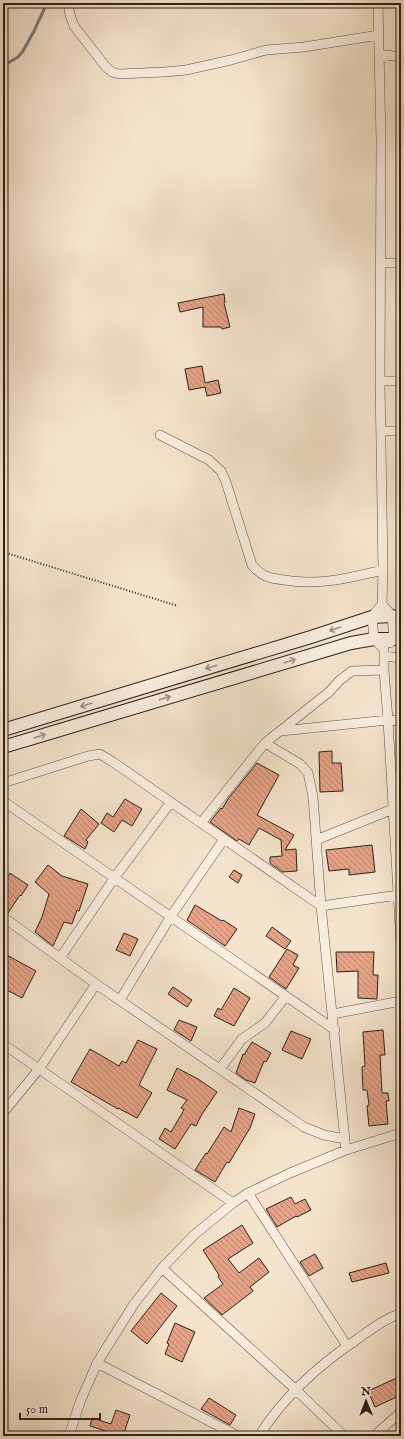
<svg xmlns="http://www.w3.org/2000/svg" width="404" height="1439" font-family="'IM FELL English',serif">
<style>
.lines{fill:none;stroke-linecap:round;stroke-linejoin:round}
.stream{stroke:#727e7f;stroke-width:3}
.building{fill:url(#building-back-hatch);stroke:#2d211b}
.street-casing{stroke:#5f5248;stroke-width:10}
.secondary-casing{stroke:#2d211b;stroke-width:14}
.path{stroke:#2d211b;stroke-width:2;stroke-dasharray:1 2;stroke-linecap:butt}
.street{stroke:#f8edde;stroke-width:9}
.secondary{stroke:#f8edde;stroke-width:12}
.oneway{stroke:#9d9186}
</style>
<defs>
<pattern id="building-back-hatch" width="6" height="6" patternUnits="userSpaceOnUse"><rect width="6" height="6" fill="#e8a386"/><path d="M-1 5l2 2M0 0l6 6M5-1l2 2" fill="none" stroke="#bc846d"/></pattern>
</defs>
<rect width="100%" height="100%" fill="#f5e4cd"/>
<filter id="stains"><feTurbulence type="fractalNoise" baseFrequency=".005" numOctaves="4"/><feColorMatrix values="0 0 0 0 .2 0 0 0 0 .09 0 0 0 0 .02 0 0 0 .5 -.17"/></filter>
<radialGradient id="worn" r=".72"><stop offset=".6" stop-color="#630" stop-opacity="0"/><stop offset="1" stop-color="#630" stop-opacity=".3"/></radialGradient>
<g class="lines">
<path class="stream" d="M 3,66 L 18,57 L 23,51 L 34,31 L 47,3"/>
</g>
<path class="building" d="M 224,294 L 225,302 L 224,303 L 230,327 L 222,329 L 221,327 L 203,327 L 203,307 L 180,312 L 178,303 Z
M 202,366 L 205,383 L 218,380 L 221,393 L 207,396 L 205,387 L 189,390 L 185,369 Z
M 332,751 L 332,763 L 341,763 L 343,791 L 320,792 L 319,752 Z
M 257,763 L 279,775 L 257,815 L 294,835 L 285,850 L 296,849 L 297,871 L 282,872 L 277,868 L 277,867 L 275,867 L 270,863 L 270,857 L 282,856 L 281,840 L 259,828 L 249,845 L 239,839 L 237,841 L 210,822 L 221,808 L 222,809 L 228,799 Z
M 125,799 L 142,809 L 132,826 L 122,820 L 114,832 L 101,823 L 107,813 L 113,817 Z
M 81,809 L 99,824 L 86,840 L 88,842 L 85,849 L 64,836 Z
M 372,845 L 375,872 L 349,875 L 349,869 L 329,871 L 326,850 Z
M 48,865 L 62,876 L 88,884 L 79,911 L 77,910 L 72,924 L 64,922 L 53,946 L 35,932 L 42,917 L 49,894 L 35,882 Z
M 234,870 L 242,875 L 238,883 L 229,877 Z
M 10,873 L 28,885 L 21,896 L 20,895 L 8,913 L 3,911 L 3,884 Z
M 195,905 L 222,921 L 223,920 L 237,929 L 225,946 L 187,920 Z
M 272,927 L 291,941 L 285,949 L 266,936 Z
M 124,933 L 138,939 L 130,956 L 116,950 Z
M 287,949 L 298,955 L 293,965 L 299,968 L 286,989 L 269,977 Z
M 336,952 L 374,952 L 373,975 L 378,975 L 377,999 L 358,998 L 358,971 L 337,972 Z
M 3,953 L 36,971 L 22,998 L 3,988 Z
M 173,987 L 192,1000 L 187,1007 L 168,994 Z
M 234,988 L 250,998 L 234,1026 L 214,1016 L 218,1008 L 221,1010 Z
M 179,1020 L 197,1027 L 191,1041 L 174,1030 Z
M 383,1030 L 385,1055 L 380,1055 L 382,1093 L 388,1093 L 389,1101 L 386,1101 L 388,1124 L 369,1126 L 367,1106 L 369,1105 L 367,1090 L 363,1090 L 362,1067 L 365,1066 L 363,1032 Z
M 291,1031 L 311,1039 L 302,1059 L 282,1050 Z
M 138,1040 L 157,1049 L 139,1085 L 152,1093 L 137,1118 L 118,1108 L 118,1109 L 71,1082 L 90,1049 L 119,1066 L 122,1061 L 126,1063 Z
M 252,1042 L 271,1053 L 266,1062 L 264,1061 L 255,1083 L 246,1080 L 236,1073 L 243,1054 L 244,1055 Z
M 177,1068 L 198,1079 L 217,1092 L 202,1114 L 196,1126 L 191,1124 L 175,1149 L 159,1139 L 165,1128 L 171,1132 L 184,1110 L 181,1108 L 187,1100 L 167,1090 Z
M 239,1108 L 255,1114 L 250,1128 L 229,1163 L 227,1162 L 215,1182 L 195,1170 L 206,1153 L 207,1154 L 224,1127 L 231,1132 Z
M 291,1197 L 295,1204 L 305,1199 L 311,1210 L 297,1217 L 296,1216 L 277,1227 L 266,1209 Z
M 242,1225 L 253,1243 L 228,1259 L 239,1273 L 259,1258 L 269,1272 L 250,1287 L 253,1291 L 222,1315 L 204,1298 L 223,1284 L 218,1277 L 219,1275 L 203,1250 Z
M 315,1254 L 323,1268 L 309,1276 L 300,1262 Z
M 386,1263 L 389,1273 L 352,1282 L 349,1273 Z
M 161,1293 L 177,1306 L 147,1344 L 131,1331 Z
M 175,1323 L 195,1332 L 182,1362 L 165,1354 L 169,1344 L 167,1343 Z
M 401,1376 L 401,1395 L 375,1407 L 368,1391 Z
M 209,1398 L 236,1415 L 230,1425 L 201,1409 Z
M 116,1410 L 130,1415 L 123,1436 L 115,1436 L 115,1434 L 90,1426 L 92,1418 L 111,1424 Z"/>
<g class="lines">
<defs>
<path id="street" d="M 68,3 L 70,15 L 74,26 L 106,67 L 112,72 L 119,74 L 164,72 L 186,70 L 231,60 L 266,50 L 304,47 L 379,35
M 378,3 L 381,140 L 380,381 L 383,570 L 382,604 L 372,617 L 374,639 L 384,649 L 384,670 L 388,720 L 401,944
M 379,54 L 401,57
M 381,263 L 401,263
M 380,381 L 401,381
M 381,431 L 401,431
M 160,435 L 209,460 L 221,471 L 226,482 L 252,565 C 262,577 269,578 284,580 C 318,586 350,578 383,570
M 382,604 L 392,616 L 394,639 L 390,643
M 384,656 L 401,658
M 281,731 L 388,720 L 401,721
M 265,743 L 300,764 L 308,773 L 313,797 L 321,906 L 346,1150
M 3,783 L 88,756 L 100,754 L 113,762 L 321,906 L 398,895
M 3,801 L 335,1030
M 201,823 L 265,743 L 329,692 L 340,680 L 352,671 L 384,670
M 316,840 L 393,809
M 3,917 L 96,984 L 304,1127 L 324,1135 L 345,1139
M 60,958 L 115,877 L 171,802
M 120,1000 L 171,916 L 224,839
M 333,1014 L 401,1001
M 3,1044 L 233,1203
M 220,1069 L 242,1039 L 265,1023 L 286,996
M 3,1113 L 39,1069 L 96,984
M 248,1193 L 347,1346
M 162,1268 L 295,1389 L 344,1436
M 97,1363 L 238,1436
M 69,1436 L 80,1402 L 97,1363 L 134,1304 L 162,1268 L 194,1235 L 233,1203 L 248,1193 L 290,1173 L 346,1150 L 401,1133
M 259,1436 C 284,1396 320,1364 359,1338 C 373,1328 385,1319 401,1313
M 374,1436 L 401,1412"/>
<path id="secondary" d="M 3,730 L 311,637 L 372,617 L 392,616 L 401,618
M 3,747 L 351,643 L 374,639 L 401,639"/>
</defs>
<use href="#street" class="street-casing"/>
<use href="#secondary" class="secondary-casing"/>
<path class="path" d="M 3,552 L 178,606"/>
<use href="#street" class="street"/>
<use href="#secondary" class="secondary"/>
</g>
<defs><path id="oneway-shaft" d="M-6 0H5M1.5-3L5.5 0L1.5 3" fill="none" stroke-width="1.6" stroke-linecap="round" stroke-linejoin="round"/></defs>
<g class="oneway">
<use href="#oneway-shaft" transform="translate(335 629) rotate(161)"/>
<use href="#oneway-shaft" transform="translate(290 661) rotate(-17)"/>
<use href="#oneway-shaft" transform="translate(211 667) rotate(163)"/>
<use href="#oneway-shaft" transform="translate(165 698) rotate(-17)"/>
<use href="#oneway-shaft" transform="translate(86 705) rotate(163)"/>
<use href="#oneway-shaft" transform="translate(40 736) rotate(-17)"/>
</g>
<rect width="404" height="1439" fill="none" stroke="#f5e4cd" stroke-width="16"/>
<rect x="4" y="4" width="396" height="1431" fill="none" stroke="#2d211b" stroke-width="2"/>
<rect x="8" y="8" width="388" height="1423" fill="none" stroke="#2d211b"/>
<g transform="translate(366 1401) rotate(359)" stroke="#f8edde" stroke-width="3" paint-order="stroke">
<path d="M0-3L7 15L0 10L-7 15Z" fill="#2d211b"/>
<text y="-6" font-size="11" font-weight="bold" text-anchor="middle" fill="#2d211b">N</text>
</g>
<path d="M20 1413v6h80v-6" fill="none" stroke="#2d211b" stroke-width="2"/>
<text x="26" y="1413" font-size="12" fill="#2d211b" stroke="#f8edde" stroke-width="3" paint-order="stroke">50 m</text>
<rect width="100%" height="100%" filter="url(#stains)"/>
<rect width="100%" height="100%" fill="url(#worn)"/>
</svg>
